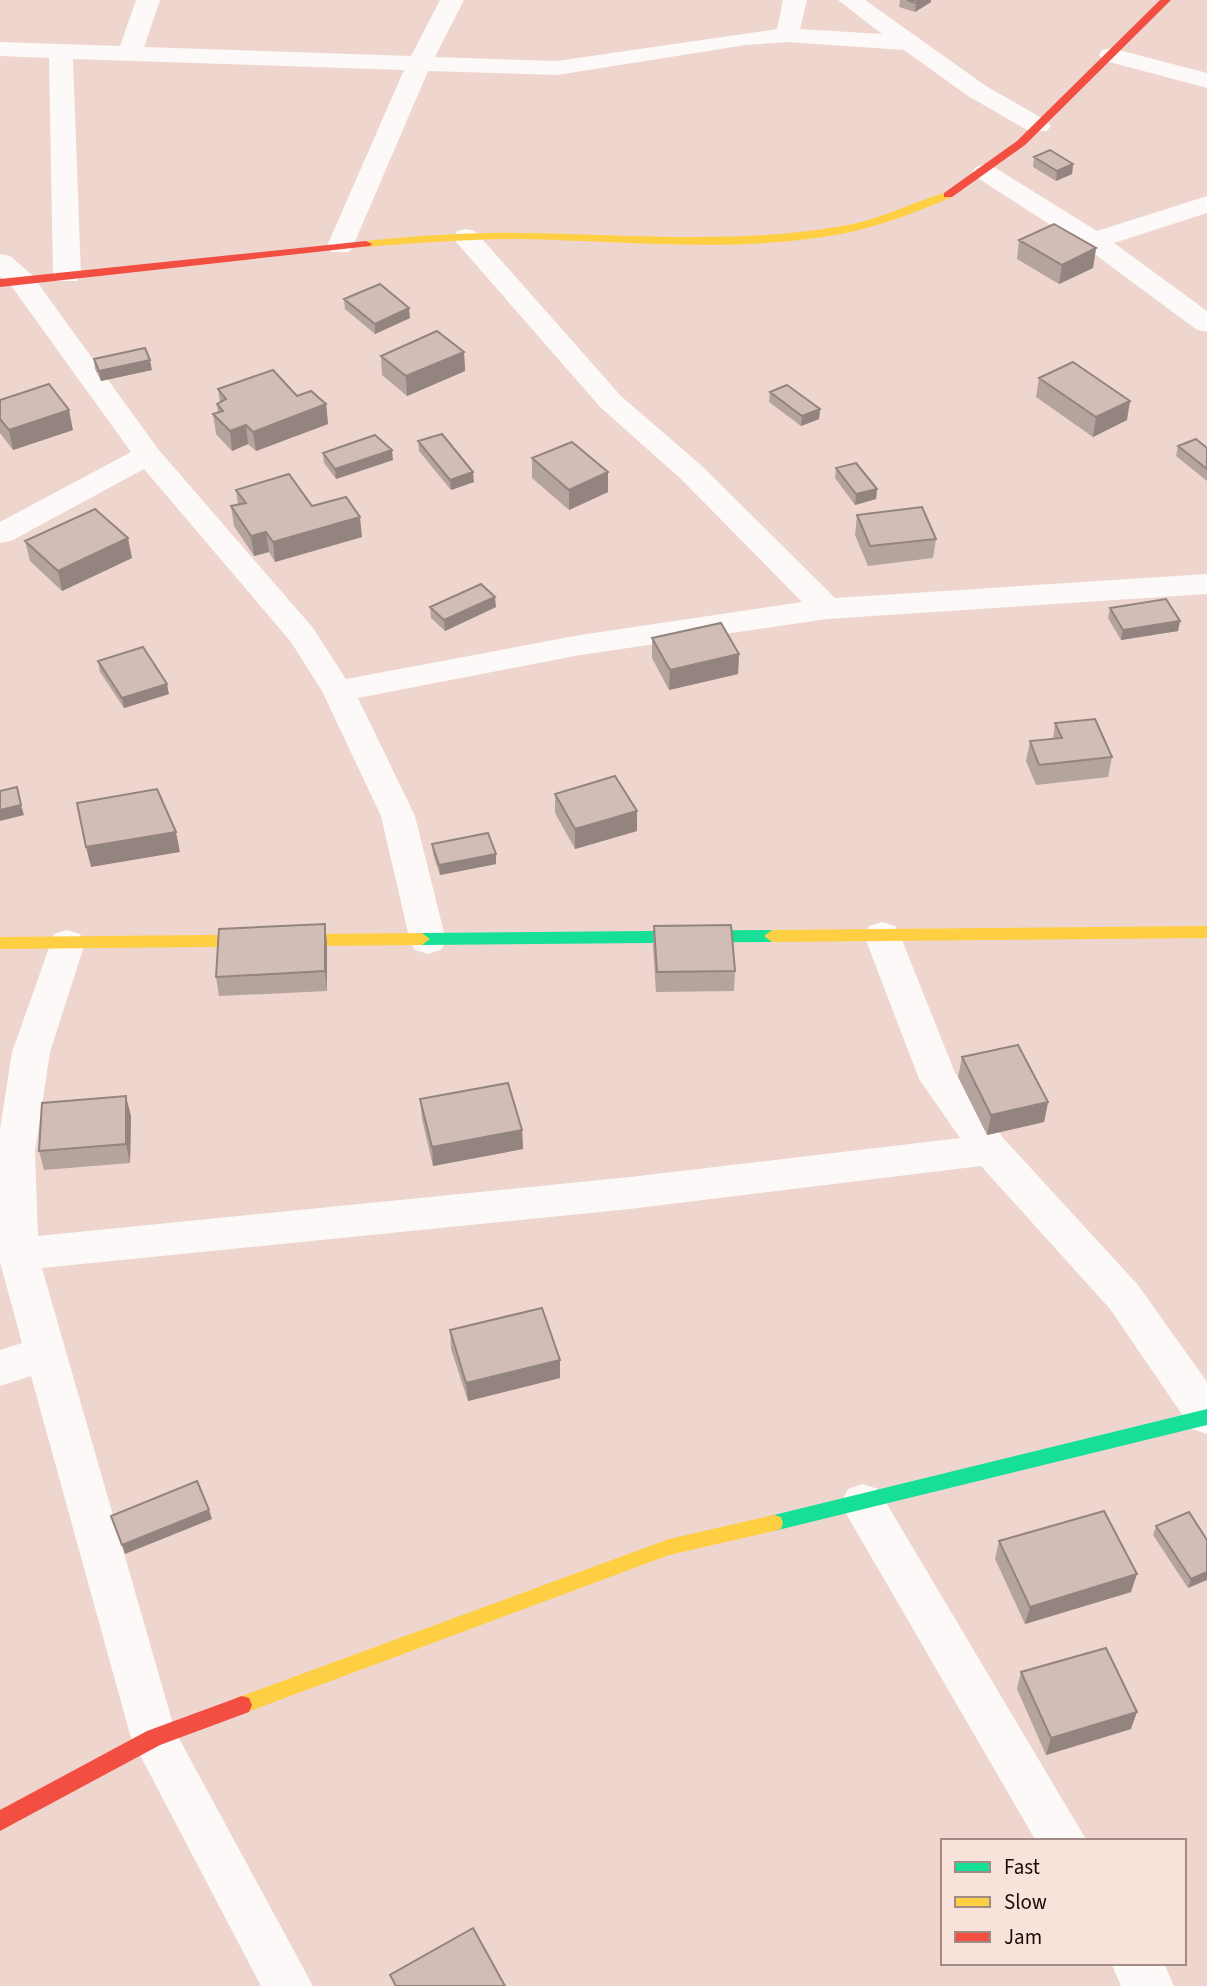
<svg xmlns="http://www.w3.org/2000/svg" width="1207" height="1986" font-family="'Source Sans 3',sans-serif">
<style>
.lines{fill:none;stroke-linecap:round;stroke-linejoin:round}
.street{fill:#fcf9f8;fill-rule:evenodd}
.fast{fill:#16e098;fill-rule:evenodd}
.slow{fill:#ffcf43;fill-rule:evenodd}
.jam{fill:#f24e42;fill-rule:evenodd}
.wall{fill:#b5a39d}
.shaded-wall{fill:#93847f}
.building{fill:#d2bdb6;stroke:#93847f;stroke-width:2}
</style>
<rect width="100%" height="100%" fill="#eed5cd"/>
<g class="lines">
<path class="street" d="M 136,0 L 160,0 L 144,47 L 411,56 L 440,0 L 464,0 L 435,57 L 557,61 L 777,29 L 783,0 L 807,0 L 800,29 L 882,34 L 838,0 L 865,0 L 986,86 L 1047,121 L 1051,126 L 1047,131 L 1029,131 L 968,96 L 904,50 L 787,42 L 746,45 L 557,75 L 428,71 L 353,246 L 349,252 L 331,252 L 327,246 L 404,70 L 73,59 L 81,275 L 77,281 L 57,281 L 53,275 L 49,58 L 0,56 L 0,42 L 120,46 Z
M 1111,48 L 1207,73 L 1207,88 L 1102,60 L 1099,55 L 1102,50 Z
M 985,164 L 994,167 L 1097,231 L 1207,196 L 1207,213 L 1114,243 L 1207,311 L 1207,332 L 1197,330 L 1085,247 L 976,177 L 972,172 L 976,167 Z
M 466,229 L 475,231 L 621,396 L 703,467 L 835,598 L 1207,574 L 1207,594 L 827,619 L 580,655 L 358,698 L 415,816 L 446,941 L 441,950 L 428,954 L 415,950 L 410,941 L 381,816 L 322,691 L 291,642 L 144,469 L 11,541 L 0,543 L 0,522 L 131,452 L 12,287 L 0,276 L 0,254 L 10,256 L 32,275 L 158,449 L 313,628 L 346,679 L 580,635 L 802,602 L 681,479 L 601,408 L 457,243 L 453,237 L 457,231 Z
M 882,922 L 895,926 L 900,935 L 955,1073 L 1004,1139 L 1138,1285 L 1207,1382 L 1207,1434 L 1192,1429 L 1110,1309 L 981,1166 L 630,1209 L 42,1268 L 175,1731 L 313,1986 L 261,1986 L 131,1738 L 31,1376 L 0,1386 L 0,1350 L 22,1343 L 0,1262 L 0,1129 L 12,1052 L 54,934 L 67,930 L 80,934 L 85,943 L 50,1052 L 35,1151 L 38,1236 L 630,1177 L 960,1138 L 919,1079 L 864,935 L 869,926 Z
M 863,1484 L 878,1489 L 1087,1841 L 1036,1841 L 848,1517 L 841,1503 L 848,1489 Z
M 1111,1963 L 1164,1963 L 1174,1986 L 1121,1986 Z"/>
<path class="fast" d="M 772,930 L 780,936 L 772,942 L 422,945 L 414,939 L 422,933 Z
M 1207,1409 L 1207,1425 L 774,1531 L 767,1529 L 765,1523 L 767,1517 L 774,1515 Z"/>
<path class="slow" d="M 948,192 L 952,193 L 952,197 C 917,212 883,225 846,233 C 739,254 628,241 521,239 C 469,239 417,243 366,247 L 360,244 L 366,241 C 417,236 468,232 520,233 C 627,234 735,245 842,226 C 880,220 912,202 948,192 Z
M 1207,926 L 1207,938 L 772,942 L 764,936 L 772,930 Z
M 422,933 L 430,939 L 422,945 L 0,949 L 0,937 Z
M 774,1515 L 781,1517 L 783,1523 L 781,1529 L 774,1531 L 669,1555 L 242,1714 L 235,1712 L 232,1705 L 235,1698 L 242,1696 L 669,1539 Z"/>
<path class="jam" d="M 1160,0 L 1171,0 L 1025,145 L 952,197 L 944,197 L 944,193 L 1017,141 Z
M 366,241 L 372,244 L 370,246 L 0,287 L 0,279 Z
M 242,1696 L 249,1698 L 252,1705 L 249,1712 L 160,1745 L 0,1831 L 0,1810 L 147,1731 Z"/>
</g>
<path class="wall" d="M 900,0 L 931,0 L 931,2 L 915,12 L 899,7 Z
M 1034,157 L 1073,164 L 1072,174 L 1056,181 L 1033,167 Z
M 1019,240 L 1096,248 L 1093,268 L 1059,284 L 1017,259 Z
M 344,299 L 410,318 L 375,334 L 345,309 Z
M 464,352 L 465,371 L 407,396 L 382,375 L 381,356 Z
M 94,359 L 152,370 L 101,381 L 95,369 Z
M 1039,378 L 1127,420 L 1093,437 L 1036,397 Z
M 218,389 L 297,396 L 326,404 L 328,424 L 256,451 L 248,444 L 232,451 L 216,434 L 213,414 L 218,413 L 217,404 L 220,402 Z
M 770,392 L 820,409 L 819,419 L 801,426 L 769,402 Z
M 0,400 L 73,430 L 13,450 L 0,433 Z
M 418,441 L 474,482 L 451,490 L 419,451 Z
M 1178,446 L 1207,448 L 1207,481 L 1176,456 Z
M 323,453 L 393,460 L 336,479 L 324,463 Z
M 532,458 L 608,472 L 608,492 L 569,510 L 532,478 Z
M 836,468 L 877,489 L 876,499 L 855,505 L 835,478 Z
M 236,490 L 312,506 L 362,537 L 275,562 L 269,552 L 254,556 L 234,526 L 231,506 L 238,505 Z
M 857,515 L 936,539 L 933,558 L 868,566 L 855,535 Z
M 25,541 L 132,558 L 62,591 L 30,561 Z
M 430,607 L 496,607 L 445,631 L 431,618 Z
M 1110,608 L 1180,621 L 1178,631 L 1121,640 L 1108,618 Z
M 652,638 L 739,654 L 738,674 L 669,690 L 652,658 Z
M 98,661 L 169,694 L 124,708 L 100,672 Z
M 1055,723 L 1112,757 L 1108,777 L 1036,785 L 1026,761 L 1030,741 L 1053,739 Z
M 555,794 L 637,831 L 575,849 L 555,813 Z
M 432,844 L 496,864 L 440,875 L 433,854 Z
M 325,924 L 327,944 L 327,991 L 219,996 L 216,977 Z
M 654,926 L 735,971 L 734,991 L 656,992 L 653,946 Z
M 962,1057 L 1048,1102 L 1044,1122 L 987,1135 L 958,1077 Z
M 420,1099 L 522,1130 L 523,1149 L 433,1166 L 422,1119 Z
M 131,1116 L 130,1163 L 44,1170 L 39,1151 Z
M 450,1330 L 560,1360 L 560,1378 L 468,1401 L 451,1349 Z
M 1156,1526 L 1207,1540 L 1188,1588 L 1153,1535 Z
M 999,1541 L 1131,1592 L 1025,1624 L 995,1559 Z
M 1021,1672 L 1131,1729 L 1046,1755 L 1017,1689 Z"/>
<path class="shaded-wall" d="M 920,0 L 931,0 L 931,2 L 915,12 L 916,3 Z
M 1073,164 L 1072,174 L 1056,181 L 1057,171 Z
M 1096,248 L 1093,268 L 1059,284 L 1062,265 Z
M 409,308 L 410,318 L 375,334 L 375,324 Z
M 464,352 L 465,371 L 407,396 L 406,376 Z
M 150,360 L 152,370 L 101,381 L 99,371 Z
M 1130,401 L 1127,420 L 1093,437 L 1096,417 Z
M 326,404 L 328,424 L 256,451 L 253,432 Z
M 820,409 L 819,419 L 801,426 L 802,416 Z
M 69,410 L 73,430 L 13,450 L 9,430 Z
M 246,425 L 248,444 L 232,451 L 230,431 Z
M 392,450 L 393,460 L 336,479 L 335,469 Z
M 473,472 L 474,482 L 451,490 L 450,480 Z
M 608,472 L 608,492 L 569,510 L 569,490 Z
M 877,489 L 876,499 L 855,505 L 856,494 Z
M 360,517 L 362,537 L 275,562 L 273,542 Z
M 266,532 L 269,552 L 254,556 L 251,536 Z
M 128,538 L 132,558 L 62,591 L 58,571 Z
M 495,597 L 496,607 L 445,631 L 444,620 Z
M 1180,621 L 1178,631 L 1121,640 L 1123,630 Z
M 739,654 L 738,674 L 669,690 L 670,670 Z
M 167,684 L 169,694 L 124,708 L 122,698 Z
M 21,805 L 24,815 L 0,821 L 0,810 Z
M 637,811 L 637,831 L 575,849 L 575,829 Z
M 176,832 L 180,852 L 91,867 L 86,847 Z
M 496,854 L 496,864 L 440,875 L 439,865 Z
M 325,924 L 327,944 L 327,991 L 325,971 Z
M 126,1096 L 131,1116 L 130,1163 L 126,1144 Z
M 1048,1102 L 1044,1122 L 987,1135 L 991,1115 Z
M 522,1130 L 523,1149 L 433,1166 L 432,1147 Z
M 560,1360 L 560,1378 L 468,1401 L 466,1383 Z
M 209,1510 L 212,1519 L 125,1554 L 122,1545 Z
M 1207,1572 L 1207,1580 L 1188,1588 L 1191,1579 Z
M 1137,1574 L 1131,1592 L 1025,1624 L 1030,1607 Z
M 1137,1712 L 1131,1729 L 1046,1755 L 1051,1738 Z"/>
<path class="building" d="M 907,0 L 920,0 L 916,3 Z
M 1050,150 L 1073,164 L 1057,171 L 1034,157 Z
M 1054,224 L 1096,248 L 1062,265 L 1019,240 Z
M 380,284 L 409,308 L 375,324 L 344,299 Z
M 437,331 L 464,352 L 406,376 L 381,356 Z
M 145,348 L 150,360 L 99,371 L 94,359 Z
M 1073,362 L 1130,401 L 1096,417 L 1039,378 Z
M 273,370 L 297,396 L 311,391 L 326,404 L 253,432 L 246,425 L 230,431 L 213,414 L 223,411 L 217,404 L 226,399 L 218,389 Z
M 49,384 L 69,410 L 9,430 L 0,419 L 0,400 Z
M 787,385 L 820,409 L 802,416 L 770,392 Z
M 442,434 L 473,472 L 450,480 L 418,441 Z
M 375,435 L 392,450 L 335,469 L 323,453 Z
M 1196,439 L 1207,448 L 1207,469 L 1178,446 Z
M 572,442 L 608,472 L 569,490 L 532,458 Z
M 856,463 L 877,489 L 856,494 L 836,468 Z
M 289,474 L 312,506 L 346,497 L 360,517 L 273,542 L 266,532 L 251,536 L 231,506 L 246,503 L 236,490 Z
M 922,507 L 936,539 L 870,546 L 857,515 Z
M 95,509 L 128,538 L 58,571 L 25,541 Z
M 481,584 L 495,597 L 444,620 L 430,607 Z
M 1166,599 L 1180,621 L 1123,630 L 1110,608 Z
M 721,623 L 739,654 L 670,670 L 652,638 Z
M 143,647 L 167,684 L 122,698 L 98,661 Z
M 1095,719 L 1112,757 L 1039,765 L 1030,741 L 1062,738 L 1055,723 Z
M 615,776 L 637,811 L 575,829 L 555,794 Z
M 17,787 L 21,805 L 0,810 L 0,791 Z
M 157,789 L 176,832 L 86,847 L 77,803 Z
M 488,833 L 496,854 L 439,865 L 432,844 Z
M 325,924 L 325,971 L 216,977 L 219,929 Z
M 731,925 L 735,971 L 657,972 L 654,926 Z
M 1018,1045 L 1048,1102 L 991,1115 L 962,1057 Z
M 508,1083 L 522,1130 L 432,1147 L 420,1099 Z
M 126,1096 L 126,1144 L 39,1151 L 42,1103 Z
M 542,1308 L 560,1360 L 466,1383 L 450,1330 Z
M 197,1481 L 209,1510 L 122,1545 L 111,1516 Z
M 1104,1511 L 1137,1574 L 1030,1607 L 999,1541 Z
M 1189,1512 L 1207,1540 L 1207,1572 L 1191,1579 L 1156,1526 Z
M 1106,1648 L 1137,1712 L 1051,1738 L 1021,1672 Z
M 473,1928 L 505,1986 L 396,1986 L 390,1975 Z"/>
<rect x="941" y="1839" width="245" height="126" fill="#f9e2da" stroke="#a18c85" stroke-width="2"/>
<rect x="955" y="1862" width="35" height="10" fill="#16e098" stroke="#a18c85" stroke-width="2"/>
<text x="1004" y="1874" font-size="21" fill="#1d0a05">Fast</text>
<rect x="955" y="1897" width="35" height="10" fill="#ffcf43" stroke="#a18c85" stroke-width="2"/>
<text x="1004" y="1909" font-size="21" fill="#1d0a05">Slow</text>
<rect x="955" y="1932" width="35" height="10" fill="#f24e42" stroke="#a18c85" stroke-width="2"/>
<text x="1004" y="1944" font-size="21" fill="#1d0a05">Jam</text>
</svg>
